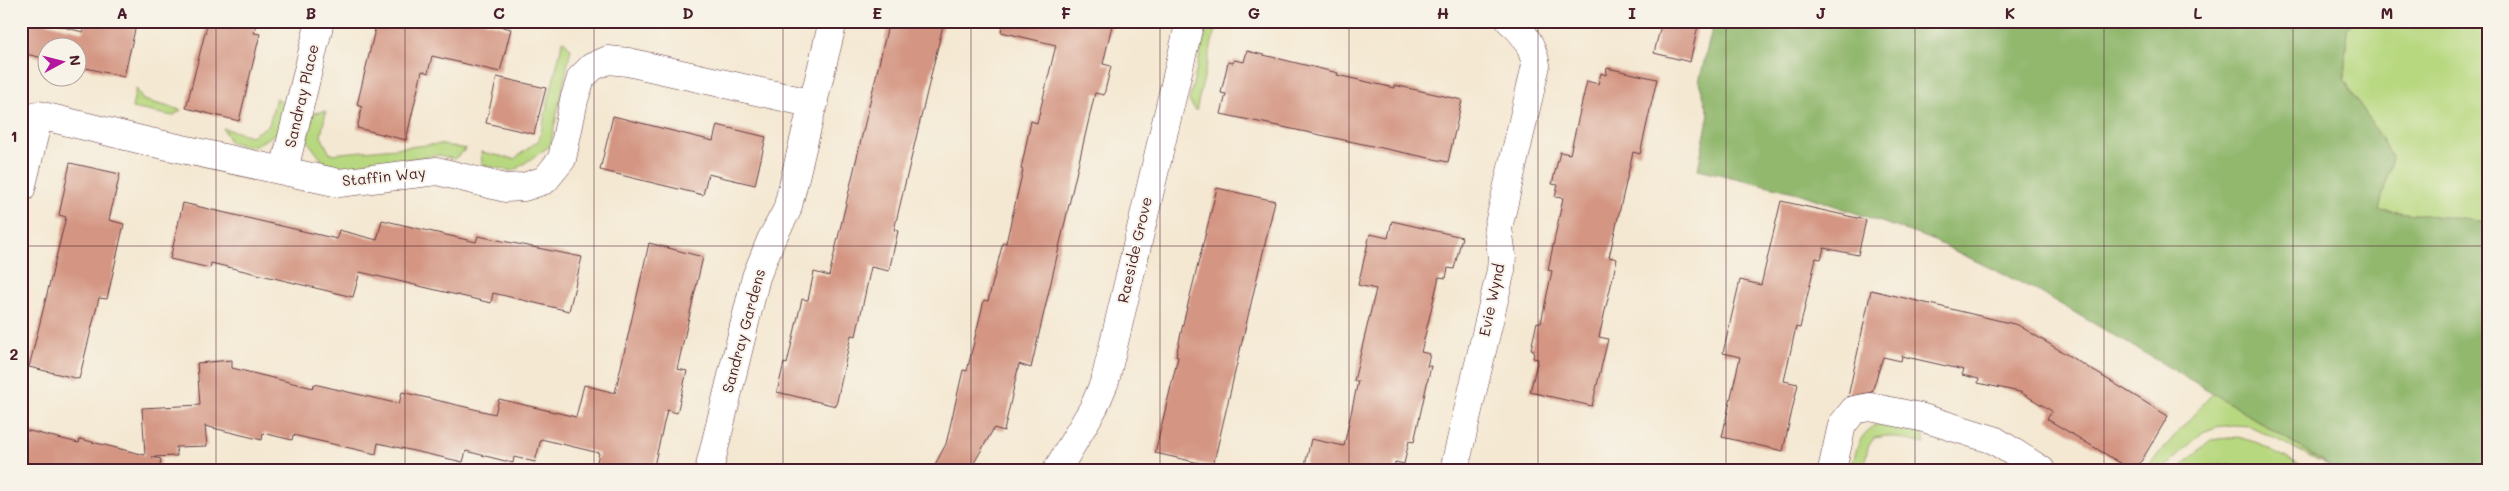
<svg xmlns="http://www.w3.org/2000/svg" width="2509" height="491" font-family="Mali,sans-serif">
<style>
.green{fill:#b8d880;stroke:#817c56}
.forest{fill:#92b86e;stroke:#6e6c4c}
.building{fill:#d49683}
.lines{fill:none;stroke-linecap:round;stroke-linejoin:round}
.minor-casing{stroke:#643d44;stroke-width:29}
.tertiary-casing{stroke:#643d44;stroke-width:29}
.minor{stroke:#fff;stroke-width:28}
.tertiary{stroke:#fff;stroke-width:28}
.grid{fill:none;stroke:#4a1f2b;stroke-width:1;stroke-opacity:0.55}
.labels{text-anchor:middle;stroke-width:4;stroke-linejoin:round;paint-order:stroke}
.street-label{font-size:15px;fill:#4a1f2b;stroke:#f7f3e8}
.neatline{fill:none;stroke:#4a1f2b;stroke-width:2}
.grid-label{font-size:16px;text-anchor:middle;font-weight:bold;fill:#4a1f2b}
</style>
<rect width="100%" height="100%" fill="#f7f3e8"/>
<filter id="ink" filterUnits="userSpaceOnUse"><feTurbulence type="fractalNoise" baseFrequency=".02" numOctaves="2"/><feDisplacementMap in="SourceGraphic" scale="10" xChannelSelector="R" yChannelSelector="G"/><feConvolveMatrix kernelMatrix="1 2 1 2 8 2 1 2 1" color-interpolation-filters="sRGB"/></filter>
<filter id="wash" filterUnits="userSpaceOnUse"><feTurbulence type="fractalNoise" baseFrequency=".0096" numOctaves="4" result="noise"/><feDisplacementMap in="SourceGraphic" scale="20" xChannelSelector="R" yChannelSelector="G"/><feGaussianBlur stdDeviation="1.12" result="paint"/><feColorMatrix in="noise" values="0 0 0 0 0 0 0 0 0 0 0 0 0 0 0 0 0 1.4 0 .05"/><feComposite in="paint" operator="in"/></filter>
<g filter="url(#wash)">
<rect width="100%" height="100%" fill="#f4e8d2"/>
<path class="green" d="M 1208,21 L 1217,21 L 1196,111 L 1189,101 Z
M 2352,21 L 2488,21 L 2488,222 L 2379,210 L 2392,157 L 2344,79 L 2347,29 Z
M 563,40 L 571,49 L 550,146 L 513,171 L 482,165 L 481,152 L 514,159 L 539,140 Z
M 136,88 L 143,100 L 181,110 L 173,116 L 132,108 Z
M 276,97 L 285,106 L 278,132 L 253,147 L 230,142 L 223,128 L 251,136 L 269,125 Z
M 326,111 L 321,136 L 330,154 L 440,144 L 466,149 L 454,159 L 439,155 L 340,168 L 324,163 L 306,139 L 314,113 Z
M 2213,393 L 2327,464 L 2334,468 L 2250,426 L 2232,425 L 2216,427 L 2203,432 L 2162,470 L 2144,470 Z
M 1878,424 L 1887,424 L 1923,432 L 1925,444 L 1887,436 L 1874,438 L 1868,447 L 1863,470 L 1851,470 C 1857,449 1857,435 1878,424 Z
M 2238,437 L 2258,443 L 2309,470 L 2256,470 L 2230,464 L 2211,465 L 2202,470 L 2178,470 L 2210,440 Z"/>
<path class="forest" d="M 1714,21 L 2352,21 L 2347,29 L 2344,79 L 2392,157 L 2379,210 L 2488,222 L 2488,470 L 2342,470 L 2334,468 L 2213,393 L 2036,290 L 1930,239 L 1798,193 L 1698,169 L 1709,114 L 1699,82 Z"/>
<g id="blocks">
<path class="building" d="M 24,21 L 39,21 L 83,32 L 85,21 L 137,21 L 124,77 L 78,66 L 78,48 L 48,48 L 48,59 L 21,53 Z
M 208,21 L 257,21 L 254,33 L 260,34 L 239,121 L 186,108 Z
M 377,21 L 481,21 L 511,29 L 500,72 L 432,56 L 428,73 L 422,71 L 406,140 L 357,128 L 362,107 L 357,105 Z
M 889,21 L 944,21 L 894,230 L 898,231 L 889,271 L 871,267 L 856,336 L 851,335 L 836,406 L 777,392 L 784,363 L 787,364 L 802,299 L 808,300 L 814,272 L 829,276 Z
M 1003,21 L 1113,21 L 1103,64 L 1111,66 L 1104,95 L 1095,93 L 1031,368 L 1019,364 L 1004,431 L 994,428 L 970,470 L 932,470 L 946,444 L 963,370 L 967,371 L 984,300 L 988,301 L 1003,242 L 1006,243 L 1023,170 L 1021,169 L 1031,121 L 1037,123 L 1056,45 L 1001,32 Z
M 1662,21 L 1699,21 L 1690,62 L 1654,53 Z
M 1247,51 L 1338,73 L 1337,75 L 1394,88 L 1394,85 L 1462,100 L 1448,162 L 1221,114 L 1226,94 L 1221,93 L 1228,62 L 1233,63 L 1234,60 L 1244,62 Z
M 1607,68 L 1657,79 L 1640,154 L 1633,152 L 1609,257 L 1617,259 L 1599,337 L 1608,339 L 1592,406 L 1530,392 L 1538,359 L 1533,358 L 1534,350 L 1531,349 L 1537,322 L 1541,323 L 1552,271 L 1548,270 L 1563,198 L 1555,197 L 1558,185 L 1552,184 L 1560,152 L 1570,154 L 1587,81 L 1598,84 L 1601,73 L 1606,75 Z
M 497,77 L 546,88 L 534,134 L 486,123 Z
M 613,116 L 713,141 L 717,125 L 766,137 L 755,185 L 708,174 L 703,195 L 600,170 Z
M 70,163 L 120,174 L 109,220 L 124,224 L 107,299 L 99,298 L 79,379 L 29,367 L 66,217 L 59,215 Z
M 1217,188 L 1275,201 L 1213,466 L 1155,453 L 1178,357 L 1176,356 L 1183,324 Z
M 1781,201 L 1866,220 L 1858,255 L 1824,248 L 1821,259 L 1816,258 L 1800,328 L 1796,327 L 1784,381 L 1798,384 L 1783,451 L 1722,437 L 1740,357 L 1723,353 L 1740,280 L 1761,285 Z
M 183,203 L 337,239 L 339,230 L 377,240 L 382,220 L 476,242 L 478,236 L 582,257 L 569,311 L 493,293 L 491,303 L 360,272 L 353,297 L 211,263 L 210,268 L 170,259 Z
M 1392,221 L 1462,237 L 1454,269 L 1448,268 L 1446,278 L 1439,277 L 1421,352 L 1430,354 L 1427,366 L 1431,366 L 1414,442 L 1409,441 L 1404,464 L 1395,462 L 1394,470 L 1304,470 L 1311,439 L 1344,446 L 1358,381 L 1354,381 L 1376,289 L 1358,285 L 1370,234 L 1388,238 Z
M 649,243 L 703,257 L 677,369 L 687,371 L 677,413 L 667,410 L 653,470 L 595,470 L 599,453 L 541,439 L 535,462 L 514,457 L 513,463 L 466,451 L 463,462 L 378,443 L 376,454 L 293,435 L 292,440 L 263,433 L 262,440 L 205,426 L 207,446 L 176,447 L 177,456 L 152,457 L 161,459 L 159,470 L 21,470 L 21,429 L 79,443 L 80,439 L 145,455 L 142,408 L 200,405 L 197,363 L 232,360 L 232,368 L 313,388 L 314,384 L 399,404 L 402,392 L 495,414 L 499,399 L 576,417 L 584,385 L 615,393 Z
M 1871,290 L 2018,325 L 2168,416 L 2136,470 L 2132,470 L 2047,419 L 2052,411 L 2020,392 L 1978,383 L 1979,379 L 1962,375 L 1964,370 L 1902,356 L 1901,361 L 1883,357 L 1872,392 L 1848,397 Z"/>
</g>
</g>
<g filter="url(#ink)">
<use href="#blocks" fill-opacity="0" stroke="#643d44" stroke-width="1"/>
<g class="lines">
<defs>
<path id="minor" d="M 284,170 L 320,21
M 21,189 L 39,115 L 150,142 L 339,183 L 437,171 L 505,188 L 524,187 L 545,180 L 562,159 L 574,100 L 581,78 L 592,67 L 608,60 L 628,62 L 814,104
M 709,470 L 756,277 L 771,240 L 787,210 L 833,21
M 1454,470 L 1501,270 L 1502,256 L 1498,228 L 1536,65 C 1532,46 1525,33 1510,21
M 1832,470 L 1842,425 L 1854,410 L 1870,407 L 1920,417 L 1994,440 L 2041,470"/>
<path id="tertiary" d="M 1057,470 L 1094,407 L 1105,381 L 1190,21"/>
</defs>
<use href="#minor" class="minor-casing"/>
<use href="#tertiary" class="tertiary-casing"/>
<use href="#minor" class="minor"/>
<use href="#tertiary" class="tertiary"/>
</g>
</g>
<path class="grid" d="M 216,21 L 216,470M 405,21 L 405,470M 594,21 L 594,470M 783,21 L 783,470M 971,21 L 971,470M 1160,21 L 1160,470M 1349,21 L 1349,470M 1538,21 L 1538,470M 1726,21 L 1726,470M 1915,21 L 1915,470M 2104,21 L 2104,470M 2293,21 L 2293,470M 21,246 L 2488,246"/>
<g class="labels">
<g class="street-label">
<text transform="translate(302 96) rotate(-77)" y="5">Sandray Place</text>
<text transform="translate(384 177) rotate(-6)" y="5">Staffin Way</text>
<text transform="translate(1135 250) rotate(-77)" y="5">Raeside Grove</text>
<text transform="translate(1492 300) rotate(-78)" y="5">Evie Wynd</text>
<text transform="translate(744 331) rotate(-75)" y="5">Sandray Gardens</text>
</g>
</g>
<rect width="2509" height="491" fill="none" stroke="#f7f3e8" stroke-width="55"/>
<g transform="translate(62 62) rotate(83)"><circle r="24" fill="#f7f3e8" stroke="#b29e9c"/>
<path d="M0-4L9 19L0 12L-9 19Z" fill="#b5179e"/>
<text y="-8" font-size="14" font-weight="bold" text-anchor="middle" fill="#4a1f2b">N</text>
</g>
<rect x="28" y="28" width="2454" height="436" class="neatline"/>
<g class="grid-label">
<text x="122" y="19">A</text>
<text x="311" y="19">B</text>
<text x="499" y="19">C</text>
<text x="688" y="19">D</text>
<text x="877" y="19">E</text>
<text x="1066" y="19">F</text>
<text x="1254" y="19">G</text>
<text x="1443" y="19">H</text>
<text x="1632" y="19">I</text>
<text x="1821" y="19">J</text>
<text x="2010" y="19">K</text>
<text x="2198" y="19">L</text>
<text x="2387" y="19">M</text>
<text x="14" y="142">1</text>
<text x="14" y="360">2</text>
</g>
</svg>
